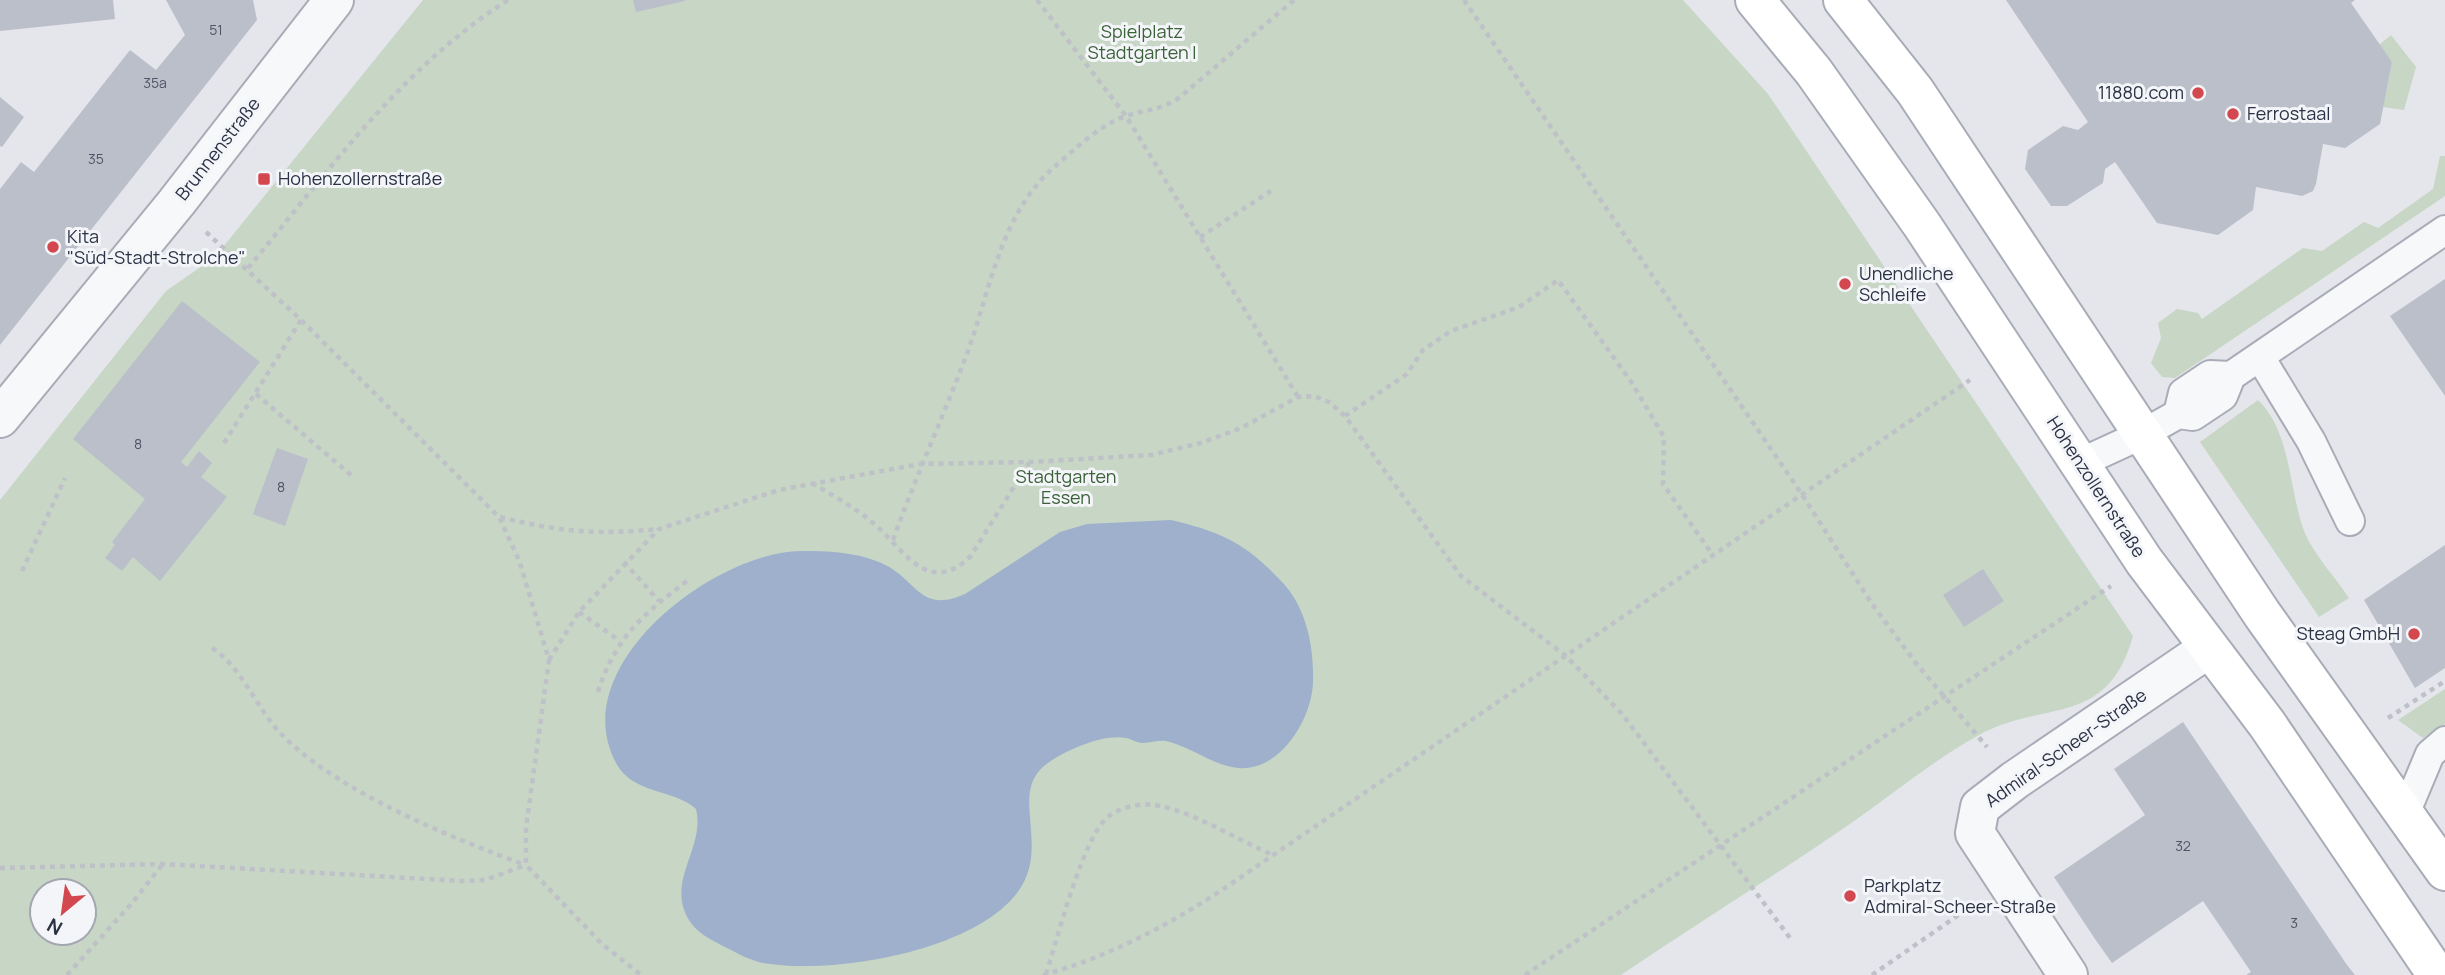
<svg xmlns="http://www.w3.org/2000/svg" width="2445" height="975" font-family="Manrope,sans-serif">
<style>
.green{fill:#c7d6c5;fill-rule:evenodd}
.water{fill:#9eb0cc}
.building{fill:#bbbfca}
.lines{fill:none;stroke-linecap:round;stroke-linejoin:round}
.service-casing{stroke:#a9acb7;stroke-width:32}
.minor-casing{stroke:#a9acb7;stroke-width:42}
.secondary-casing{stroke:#a9acb7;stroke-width:42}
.path{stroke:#bec1c7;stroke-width:4.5;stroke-dasharray:5 5;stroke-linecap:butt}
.service{stroke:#f7f8fa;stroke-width:28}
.minor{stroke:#f7f8fa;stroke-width:38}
.secondary{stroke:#fff;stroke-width:38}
.poi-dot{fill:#d2484e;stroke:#f4f5f9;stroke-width:2.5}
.labels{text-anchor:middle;stroke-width:6;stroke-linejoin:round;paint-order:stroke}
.number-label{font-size:14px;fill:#4f5566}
.park-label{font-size:18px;fill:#3b6138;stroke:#f4f5f9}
.poi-label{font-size:18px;fill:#2b3245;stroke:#f4f5f9;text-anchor:start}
.street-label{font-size:18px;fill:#2b3245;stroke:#f4f5f9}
</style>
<rect width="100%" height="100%" fill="#e4e6ec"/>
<path class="green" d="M 423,0 L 1683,0 L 1768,94 L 2133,636 C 2107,729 2044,699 1979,735 C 1933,760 1891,796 1847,826 C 1773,877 1696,924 1621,975 L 0,975 L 0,500 L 166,291 L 215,257 ZM 42,891 L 84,891 L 84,933 L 42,933 Z
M 2391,35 L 2416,67 L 2404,110 L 2383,107 L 2392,62 L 2379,45 Z
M 2440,156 L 2445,156 L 2445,196 L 2175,378 L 2162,377 L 2151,363 L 2161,338 L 2158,323 L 2177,309 L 2198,313 L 2202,319 L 2303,248 L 2322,251 L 2364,222 L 2378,228 L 2433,189 Z
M 2258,400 C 2290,430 2289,486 2302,525 C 2310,551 2334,575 2349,598 L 2319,617 L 2200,442 Z
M 2445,689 L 2445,724 L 2423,738 L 2398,720 Z"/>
<path class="water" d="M 1171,520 C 1222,532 1247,544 1283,583 C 1307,609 1314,648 1313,682 C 1312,719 1280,772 1238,768 C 1211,765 1192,747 1166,741 C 1159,740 1150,743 1143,743 C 1136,743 1132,739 1126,738 C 1103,734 1066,750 1048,763 C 1006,792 1053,846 1017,893 C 972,952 832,975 763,963 C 749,960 737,953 725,947 C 712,940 700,935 691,923 C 663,883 706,849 696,809 C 673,788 633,795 616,763 C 564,666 714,552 801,551 C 828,551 855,552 879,562 C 917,577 918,615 965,594 L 1060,532 L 1087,524 Z"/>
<path class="building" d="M 0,0 L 113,0 L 115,19 L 0,31 Z
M 166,0 L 253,0 L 257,20 L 0,345 L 0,189 L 21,162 L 34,172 L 130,50 L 156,70 L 185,35 Z
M 633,0 L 685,0 L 685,1 L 636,12 Z
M 2006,0 L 2355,0 L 2351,3 L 2392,62 L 2380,124 L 2345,148 L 2323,144 L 2316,184 L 2313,191 L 2302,196 L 2256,187 L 2253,210 L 2218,235 L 2157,223 L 2115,162 L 2105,169 L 2103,183 L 2067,206 L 2051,206 L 2025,169 L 2028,150 L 2063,126 L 2078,130 L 2088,122 Z
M 0,97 L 24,117 L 2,147 L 0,146 Z
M 2445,279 L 2445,396 L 2390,316 Z
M 182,301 L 260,362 L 181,462 L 187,467 L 199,451 L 212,463 L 201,477 L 227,497 L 160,581 L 133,557 L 122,571 L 105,558 L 115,545 L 112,542 L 145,499 L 73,439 Z
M 277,448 L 308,459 L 285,526 L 253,514 Z
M 2445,545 L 2445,668 L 2415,688 L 2364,600 Z
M 1983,569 L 2004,601 L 1964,627 L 1943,595 Z
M 2183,722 L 2347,965 L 2355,975 L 2246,975 L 2251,972 L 2203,901 L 2112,963 L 2095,939 L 2054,877 L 2145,815 L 2114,769 Z"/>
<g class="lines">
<defs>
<path id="service" d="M 2260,357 L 2311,441 L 2350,521
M 2178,414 L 2183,393 L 2210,375 L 2231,376
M 2080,463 L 2141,435 L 2178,414 L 2193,416 L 2223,396 L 2231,376 L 2445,230
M 2404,816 L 2430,754 L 2445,741"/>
<path id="minor" d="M 0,418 L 176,203 L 334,0
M 2068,975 L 1975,833 L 1980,807 L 2015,780 L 2209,648"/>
<path id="secondary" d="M 1755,0 L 1814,72 L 1922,225 L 2144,561 L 2267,724 L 2437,975
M 1843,0 L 1915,91 L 2262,614 L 2445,871"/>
</defs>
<use href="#service" class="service-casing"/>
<use href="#minor" class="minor-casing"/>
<use href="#secondary" class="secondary-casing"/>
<path class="path" d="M 1037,0 L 1126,116 L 1298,397
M 1464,0 L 1801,493 L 1872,604 L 1915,662 L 1987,747
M 206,232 L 301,320 L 499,517 L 519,560 L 549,660 L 526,828 L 526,865 L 602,944 L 641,975
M 1200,237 L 1271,191
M 248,268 C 328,172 401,68 508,0
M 256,394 L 351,475
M 1345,416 L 1407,374 L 1423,350 L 1451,331 L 1519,307 L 1558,280 L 1632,383 L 1664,437 L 1663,484 L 1712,554
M 224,443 L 301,320
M 812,483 C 832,495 854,507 872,522 C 903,547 926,598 970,557 L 1029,463
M 500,517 C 560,532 597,535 658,529
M 893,540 C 916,476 944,415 968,351 C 990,290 1001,215 1052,169 C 1073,151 1099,125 1126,116 C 1147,109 1160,111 1180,97 L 1294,0
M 624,562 L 659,601
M 22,571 L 65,478
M 579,612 L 620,641
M 212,648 C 244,669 257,711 285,738 C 343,794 450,837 525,865
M 549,660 L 579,612 L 659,529 L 779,490 L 920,464 L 1030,462 L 1151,455 L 1201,443 L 1241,428 L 1298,397 L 1314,396 L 1329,402 L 1345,416 L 1461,576 L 1566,656 L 1623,715 L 1790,938
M 598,692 C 615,638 643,614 687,581
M 2388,718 L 2445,681
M 0,868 L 163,864 L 463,881 L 485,880 L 526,865
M 1046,974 C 1057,941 1083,835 1109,816 C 1121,807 1140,803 1155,805 C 1195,812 1235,839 1273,855
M 67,975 L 133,902 L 162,865
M 1043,975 C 1108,957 1165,927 1222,890 L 1970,380
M 1525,975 L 2111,586
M 1872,975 L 1970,907"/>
<use href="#service" class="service"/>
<use href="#minor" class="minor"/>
<use href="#secondary" class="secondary"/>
</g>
<g class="poi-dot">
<circle cx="2198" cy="93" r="7"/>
<circle cx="2233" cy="114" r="7"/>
<rect x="257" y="172" width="14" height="14" rx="3.5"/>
<circle cx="53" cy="247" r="7"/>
<circle cx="1845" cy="284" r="7"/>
<circle cx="2414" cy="634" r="7"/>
<circle cx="1850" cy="896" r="7"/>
</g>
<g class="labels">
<g class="number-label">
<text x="216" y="35">51</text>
<text x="155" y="88">35a</text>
<text x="96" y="164">35</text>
<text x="138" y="449">8</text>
<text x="281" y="492">8</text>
<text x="2183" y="851">32</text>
<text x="2294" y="928">3</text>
</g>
<g class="park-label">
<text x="1142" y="38">Spielplatz<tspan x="1142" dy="21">Stadtgarten I</tspan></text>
<text x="1066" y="483">Stadtgarten<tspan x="1066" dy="21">Essen</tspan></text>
</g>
<g class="poi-label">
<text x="2184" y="99" text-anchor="end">11880.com</text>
<text x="2247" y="120">Ferrostaal</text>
<text x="278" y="185">Hohenzollernstraße</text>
<text x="67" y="243">Kita<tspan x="67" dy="21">"Süd-Stadt-Strolche"</tspan></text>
<text x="1859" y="280">Unendliche<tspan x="1859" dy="21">Schleife</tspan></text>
<text x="2400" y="640" text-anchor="end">Steag GmbH</text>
<text x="1864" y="892">Parkplatz<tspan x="1864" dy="21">Admiral-Scheer-Straße</tspan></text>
</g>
<g class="street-label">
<text transform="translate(218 149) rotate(-52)" y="6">Brunnenstraße</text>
<text transform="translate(2096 487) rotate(57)" y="6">Hohenzollernstraße</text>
<text transform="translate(2066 748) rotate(-35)" y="6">Admiral-Scheer-Straße</text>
</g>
</g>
<g transform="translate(63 912) rotate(209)"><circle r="33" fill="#f4f5f9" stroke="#a4a7b1" stroke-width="2"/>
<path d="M0-5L12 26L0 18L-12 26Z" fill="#d2484e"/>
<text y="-10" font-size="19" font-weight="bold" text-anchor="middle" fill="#2b3245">N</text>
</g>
</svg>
